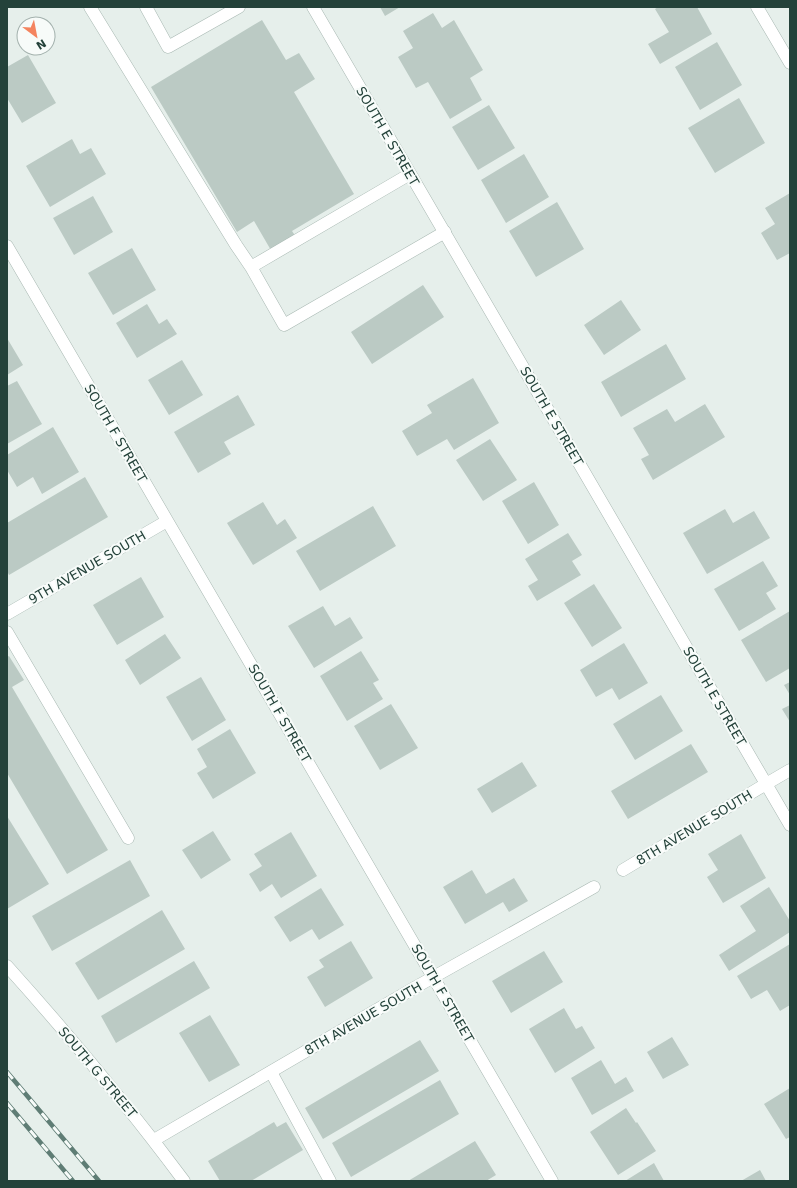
<svg xmlns="http://www.w3.org/2000/svg" width="797" height="1188" font-family="'DejaVu Sans',sans-serif">
<style>
.building{fill:#bbcac4}
.lines{fill:none;stroke-linecap:round;stroke-linejoin:round}
.service-casing{stroke:#a8b8b2;stroke-width:13}
.minor-casing{stroke:#a8b8b2;stroke-width:13}
.service{stroke:#fff;stroke-width:12}
.minor{stroke:#fff;stroke-width:12}
.rail-casing{stroke:#5f7d75;stroke-width:4.5}
.rail{stroke:#f7fbf9;stroke-width:3;stroke-dasharray:9;stroke-linecap:butt}
.labels{text-anchor:middle;stroke-width:4;stroke-linejoin:round;paint-order:stroke}
.street-label{font-size:13px;fill:#24423a;stroke:#f7fbf9}
</style>
<rect width="100%" height="100%" fill="#e6efeb"/>
<path class="building" d="M 380,7 L 400,7 L 385,16 Z
M 658,7 L 697,7 L 712,34 L 660,64 L 648,44 L 669,32 L 655,9 Z
M 433,13 L 442,28 L 454,20 L 483,70 L 470,78 L 482,100 L 450,119 L 428,82 L 416,88 L 398,57 L 413,48 L 403,31 Z
M 262,20 L 286,60 L 299,53 L 315,79 L 294,92 L 354,194 L 292,231 L 296,237 L 272,252 L 254,221 L 237,232 L 151,87 Z
M 717,42 L 742,85 L 700,110 L 675,67 Z
M 28,55 L 56,103 L 22,123 L 7,98 L 7,67 Z
M 739,98 L 765,143 L 715,173 L 688,128 Z
M 489,105 L 515,148 L 478,170 L 452,127 Z
M 72,139 L 80,154 L 91,148 L 106,174 L 50,207 L 26,166 Z
M 524,154 L 549,197 L 506,223 L 481,180 Z
M 790,193 L 790,253 L 777,260 L 761,233 L 775,224 L 765,208 Z
M 93,196 L 113,232 L 74,255 L 53,218 Z
M 557,202 L 584,249 L 536,277 L 509,231 Z
M 132,248 L 156,290 L 113,315 L 88,273 Z
M 423,285 L 444,317 L 372,364 L 351,332 Z
M 621,300 L 641,330 L 604,355 L 584,325 Z
M 147,304 L 159,324 L 167,319 L 177,334 L 137,358 L 116,323 Z
M 7,338 L 23,365 L 7,375 Z
M 666,344 L 686,379 L 621,417 L 601,382 Z
M 182,360 L 203,395 L 169,415 L 148,380 Z
M 473,378 L 499,423 L 454,450 L 447,439 L 417,456 L 402,431 L 432,413 L 427,405 Z
M 17,381 L 42,424 L 7,444 L 7,386 Z
M 238,395 L 255,425 L 224,442 L 231,454 L 198,473 L 174,432 Z
M 705,404 L 725,437 L 653,480 L 641,459 L 649,455 L 633,428 L 667,409 L 675,422 Z
M 53,427 L 79,472 L 42,494 L 33,477 L 17,487 L 7,470 L 7,455 Z
M 490,439 L 517,480 L 483,501 L 456,460 Z
M 85,477 L 108,517 L 9,575 L 7,571 L 7,523 Z
M 534,482 L 559,525 L 528,544 L 502,501 Z
M 263,502 L 277,525 L 285,519 L 297,538 L 253,565 L 227,523 Z
M 373,506 L 396,546 L 320,591 L 296,551 Z
M 725,509 L 733,523 L 754,511 L 770,538 L 707,574 L 683,533 Z
M 568,533 L 582,555 L 572,561 L 581,575 L 537,601 L 528,586 L 538,580 L 525,559 Z
M 763,561 L 778,586 L 766,593 L 776,609 L 739,631 L 714,589 Z
M 141,577 L 164,617 L 117,645 L 93,605 Z
M 594,584 L 622,628 L 592,647 L 564,603 Z
M 323,606 L 335,626 L 350,617 L 363,638 L 314,668 L 288,626 Z
M 790,611 L 790,668 L 766,682 L 741,640 Z
M 165,634 L 181,658 L 140,685 L 125,660 Z
M 624,643 L 648,683 L 619,700 L 612,688 L 596,697 L 580,670 Z
M 361,651 L 379,680 L 373,683 L 383,699 L 347,721 L 320,676 Z
M 9,656 L 24,680 L 12,687 L 108,850 L 67,874 L 7,773 L 7,657 Z
M 201,677 L 226,720 L 192,741 L 166,697 Z
M 790,682 L 790,695 L 784,685 Z
M 661,695 L 683,731 L 635,760 L 613,724 Z
M 391,704 L 418,748 L 380,770 L 354,726 Z
M 790,705 L 790,722 L 782,709 Z
M 230,729 L 256,773 L 213,799 L 197,773 L 207,767 L 197,749 Z
M 691,744 L 708,772 L 628,819 L 611,791 Z
M 522,762 L 537,786 L 492,813 L 477,789 Z
M 7,816 L 49,884 L 7,909 Z
M 213,831 L 231,860 L 201,879 L 182,850 Z
M 291,832 L 317,876 L 281,898 L 272,884 L 260,892 L 249,874 L 262,866 L 254,854 Z
M 741,834 L 766,878 L 723,903 L 707,877 L 718,870 L 708,854 Z
M 130,860 L 150,896 L 52,951 L 32,916 Z
M 472,870 L 486,894 L 514,878 L 528,901 L 509,912 L 503,902 L 465,924 L 443,887 Z
M 769,887 L 790,921 L 790,932 L 729,971 L 719,955 L 756,931 L 740,906 Z
M 321,888 L 344,925 L 319,940 L 312,929 L 290,942 L 274,917 Z
M 162,910 L 185,949 L 98,1000 L 75,963 Z
M 351,941 L 373,978 L 325,1007 L 307,977 L 324,967 L 319,960 Z
M 790,944 L 790,1005 L 780,1011 L 767,990 L 751,999 L 737,976 Z
M 544,951 L 563,982 L 511,1013 L 492,981 Z
M 194,961 L 210,988 L 116,1043 L 101,1016 Z
M 564,1008 L 576,1029 L 582,1026 L 595,1048 L 555,1073 L 529,1029 Z
M 210,1015 L 240,1065 L 209,1082 L 179,1033 Z
M 672,1037 L 689,1065 L 663,1079 L 647,1052 Z
M 420,1040 L 439,1071 L 323,1139 L 305,1108 Z
M 601,1060 L 615,1084 L 626,1077 L 634,1091 L 592,1115 L 571,1078 Z
M 440,1080 L 459,1114 L 351,1177 L 332,1143 Z
M 790,1088 L 790,1137 L 786,1139 L 764,1104 Z
M 626,1108 L 636,1123 L 637,1122 L 656,1151 L 618,1175 L 590,1132 Z
M 274,1122 L 277,1127 L 286,1122 L 303,1150 L 251,1181 L 220,1181 L 208,1161 Z
M 475,1141 L 496,1175 L 486,1181 L 408,1181 Z
M 654,1163 L 664,1181 L 625,1181 Z
M 760,1170 L 766,1181 L 741,1181 Z"/>
<g class="lines">
<defs>
<path id="service" d="M 90,7 L 236,245 L 251,267
M 146,7 L 168,47 L 239,7
M 410,174 L 251,267 L 284,325 L 445,232
M 7,632 L 128,838
M 766,784 L 790,770
M 271,1072 L 330,1181"/>
<path id="minor" d="M 313,7 L 790,825
M 757,7 L 790,63
M 7,246 L 552,1181
M 7,614 L 167,521
M 623,870 L 766,784
M 7,966 C 69,1035 129,1107 184,1181
M 154,1140 L 414,988 L 594,887"/>
</defs>
<use href="#service" class="service-casing"/>
<use href="#minor" class="minor-casing"/>
<use href="#service" class="service"/>
<use href="#minor" class="minor"/>
<defs>
<path id="rail" d="M 7,1072 L 99,1181
M 7,1103 L 73,1181"/>
</defs>
<use href="#rail" class="rail-casing"/>
<use href="#rail" class="rail"/>
</g>
<g class="labels">
<g class="street-label">
<text transform="translate(388 136) rotate(60)" y="5">SOUTH E STREET</text>
<text transform="translate(552 416) rotate(60)" y="5">SOUTH E STREET</text>
<text transform="translate(116 433) rotate(60)" y="5">SOUTH F STREET</text>
<text transform="translate(87 567) rotate(-30)" y="5">9TH AVENUE SOUTH</text>
<text transform="translate(715 696) rotate(60)" y="5">SOUTH E STREET</text>
<text transform="translate(280 713) rotate(60)" y="5">SOUTH F STREET</text>
<text transform="translate(694 827) rotate(-31)" y="5">8TH AVENUE SOUTH</text>
<text transform="translate(443 993) rotate(60)" y="5">SOUTH F STREET</text>
<text transform="translate(363 1018) rotate(-30)" y="5">8TH AVENUE SOUTH</text>
<text transform="translate(98 1072) rotate(50)" y="5">SOUTH G STREET</text>
</g>
</g>
<rect width="797" height="1188" fill="none" stroke="#24423a" stroke-width="16"/>
<g transform="translate(36 36) rotate(148)"><circle r="19" fill="#f7fbf9" stroke="#a3b1ad"/>
<path d="M0-3L7 15L0 10L-7 15Z" fill="#f4845f"/>
<text y="-6" font-size="11" font-weight="bold" text-anchor="middle" fill="#24423a">N</text>
</g>
</svg>
